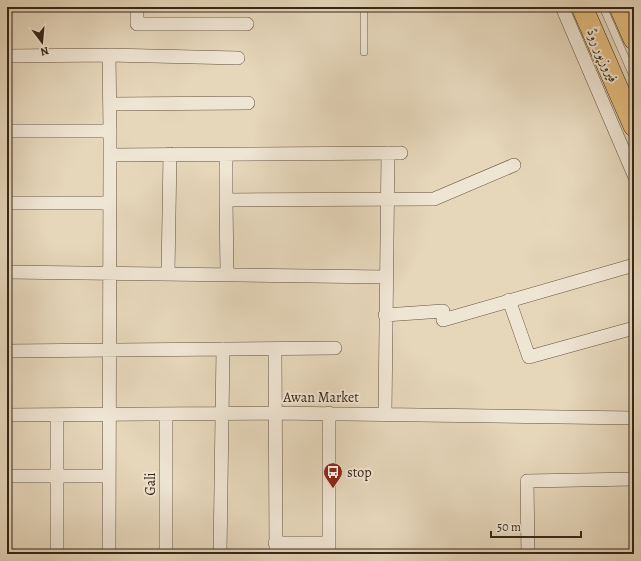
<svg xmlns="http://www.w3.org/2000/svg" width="641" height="561" font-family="Alegreya,Amiri,serif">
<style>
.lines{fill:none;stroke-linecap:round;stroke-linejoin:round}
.service-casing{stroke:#635240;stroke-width:8}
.minor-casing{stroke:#635240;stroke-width:14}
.primary-casing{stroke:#372617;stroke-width:22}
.service{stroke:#efe5d3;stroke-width:7}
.minor{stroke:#efe5d3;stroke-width:13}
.primary{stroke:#e3bc7e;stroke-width:21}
.labels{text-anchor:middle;stroke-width:4;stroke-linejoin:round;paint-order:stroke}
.street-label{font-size:14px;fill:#372617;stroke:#efe5d3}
.poi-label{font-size:14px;fill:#372617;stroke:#efe5d3;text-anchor:start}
</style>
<rect width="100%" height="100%" fill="#e6d7bb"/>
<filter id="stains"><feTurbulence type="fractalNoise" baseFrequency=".005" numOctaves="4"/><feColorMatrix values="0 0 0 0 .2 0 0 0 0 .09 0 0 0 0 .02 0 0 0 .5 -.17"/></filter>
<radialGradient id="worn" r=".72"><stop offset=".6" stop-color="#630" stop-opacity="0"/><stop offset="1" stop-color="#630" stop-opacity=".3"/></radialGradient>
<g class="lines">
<defs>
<path id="service" d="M 603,7 L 634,78
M 364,52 L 364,7"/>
<path id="minor" d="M 137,7 L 137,24 L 247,24
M 562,7 L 634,175
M 109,55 L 110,131
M 7,56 L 109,55 L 238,58
M 110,104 L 248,103
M 7,131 L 110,131 L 110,155 L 401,153
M 226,154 L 226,200 L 434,199 L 514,165
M 226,200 L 227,274
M 7,203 L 110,203
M 7,272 L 386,277
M 168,274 L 170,154
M 509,300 L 529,357 L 634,328
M 385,315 L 443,311 L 443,320 L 634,265
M 275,349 L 276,554
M 7,351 L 335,348
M 166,414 L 166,554
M 385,414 L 388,153
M 7,415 L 274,413 L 634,418
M 57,415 L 57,554
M 7,476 L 109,476
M 275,543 L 328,543
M 109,554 L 110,155
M 220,554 L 223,349
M 329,554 L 329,413
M 528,554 L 527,481 L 634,479"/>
<path id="primary" d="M 582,7 L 634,126
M 620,7 L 634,39"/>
</defs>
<use href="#service" class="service-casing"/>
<use href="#minor" class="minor-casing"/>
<use href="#primary" class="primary-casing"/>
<use href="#service" class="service"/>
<use href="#minor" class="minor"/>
<use href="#primary" class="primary"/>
</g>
<defs>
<symbol id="bus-pin" viewBox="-11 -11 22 30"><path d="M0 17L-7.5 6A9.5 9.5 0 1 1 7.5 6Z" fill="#8f2418" stroke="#efe5d3"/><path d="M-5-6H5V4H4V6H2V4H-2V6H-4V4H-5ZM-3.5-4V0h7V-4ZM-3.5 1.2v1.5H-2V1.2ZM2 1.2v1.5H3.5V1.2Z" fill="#fff"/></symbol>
</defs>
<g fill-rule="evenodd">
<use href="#bus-pin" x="322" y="461" width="22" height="30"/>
</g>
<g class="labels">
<g class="street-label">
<text transform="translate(603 55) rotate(66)" y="5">فیروزپور روڈ</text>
<text x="321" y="402">Awan Market</text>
<text transform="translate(150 484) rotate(-90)" y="5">Gali</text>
</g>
<g class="poi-label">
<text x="347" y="477">stop</text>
</g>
</g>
<rect width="641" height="561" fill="none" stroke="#e6d7bb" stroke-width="24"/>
<rect x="8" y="8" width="625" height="545" fill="none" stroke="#372617" stroke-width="2"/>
<rect x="12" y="12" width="617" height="537" fill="none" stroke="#372617"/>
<g transform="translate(42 42) rotate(164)" stroke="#efe5d3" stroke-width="3" paint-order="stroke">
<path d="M0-3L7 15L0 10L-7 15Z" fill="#372617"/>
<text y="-6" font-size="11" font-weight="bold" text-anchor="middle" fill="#372617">N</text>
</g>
<path d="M491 531v6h90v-6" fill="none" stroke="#372617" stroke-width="2"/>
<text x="497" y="531" font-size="12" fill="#372617" stroke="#efe5d3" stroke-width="3" paint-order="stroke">50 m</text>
<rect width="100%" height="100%" filter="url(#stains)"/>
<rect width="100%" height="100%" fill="url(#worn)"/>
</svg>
